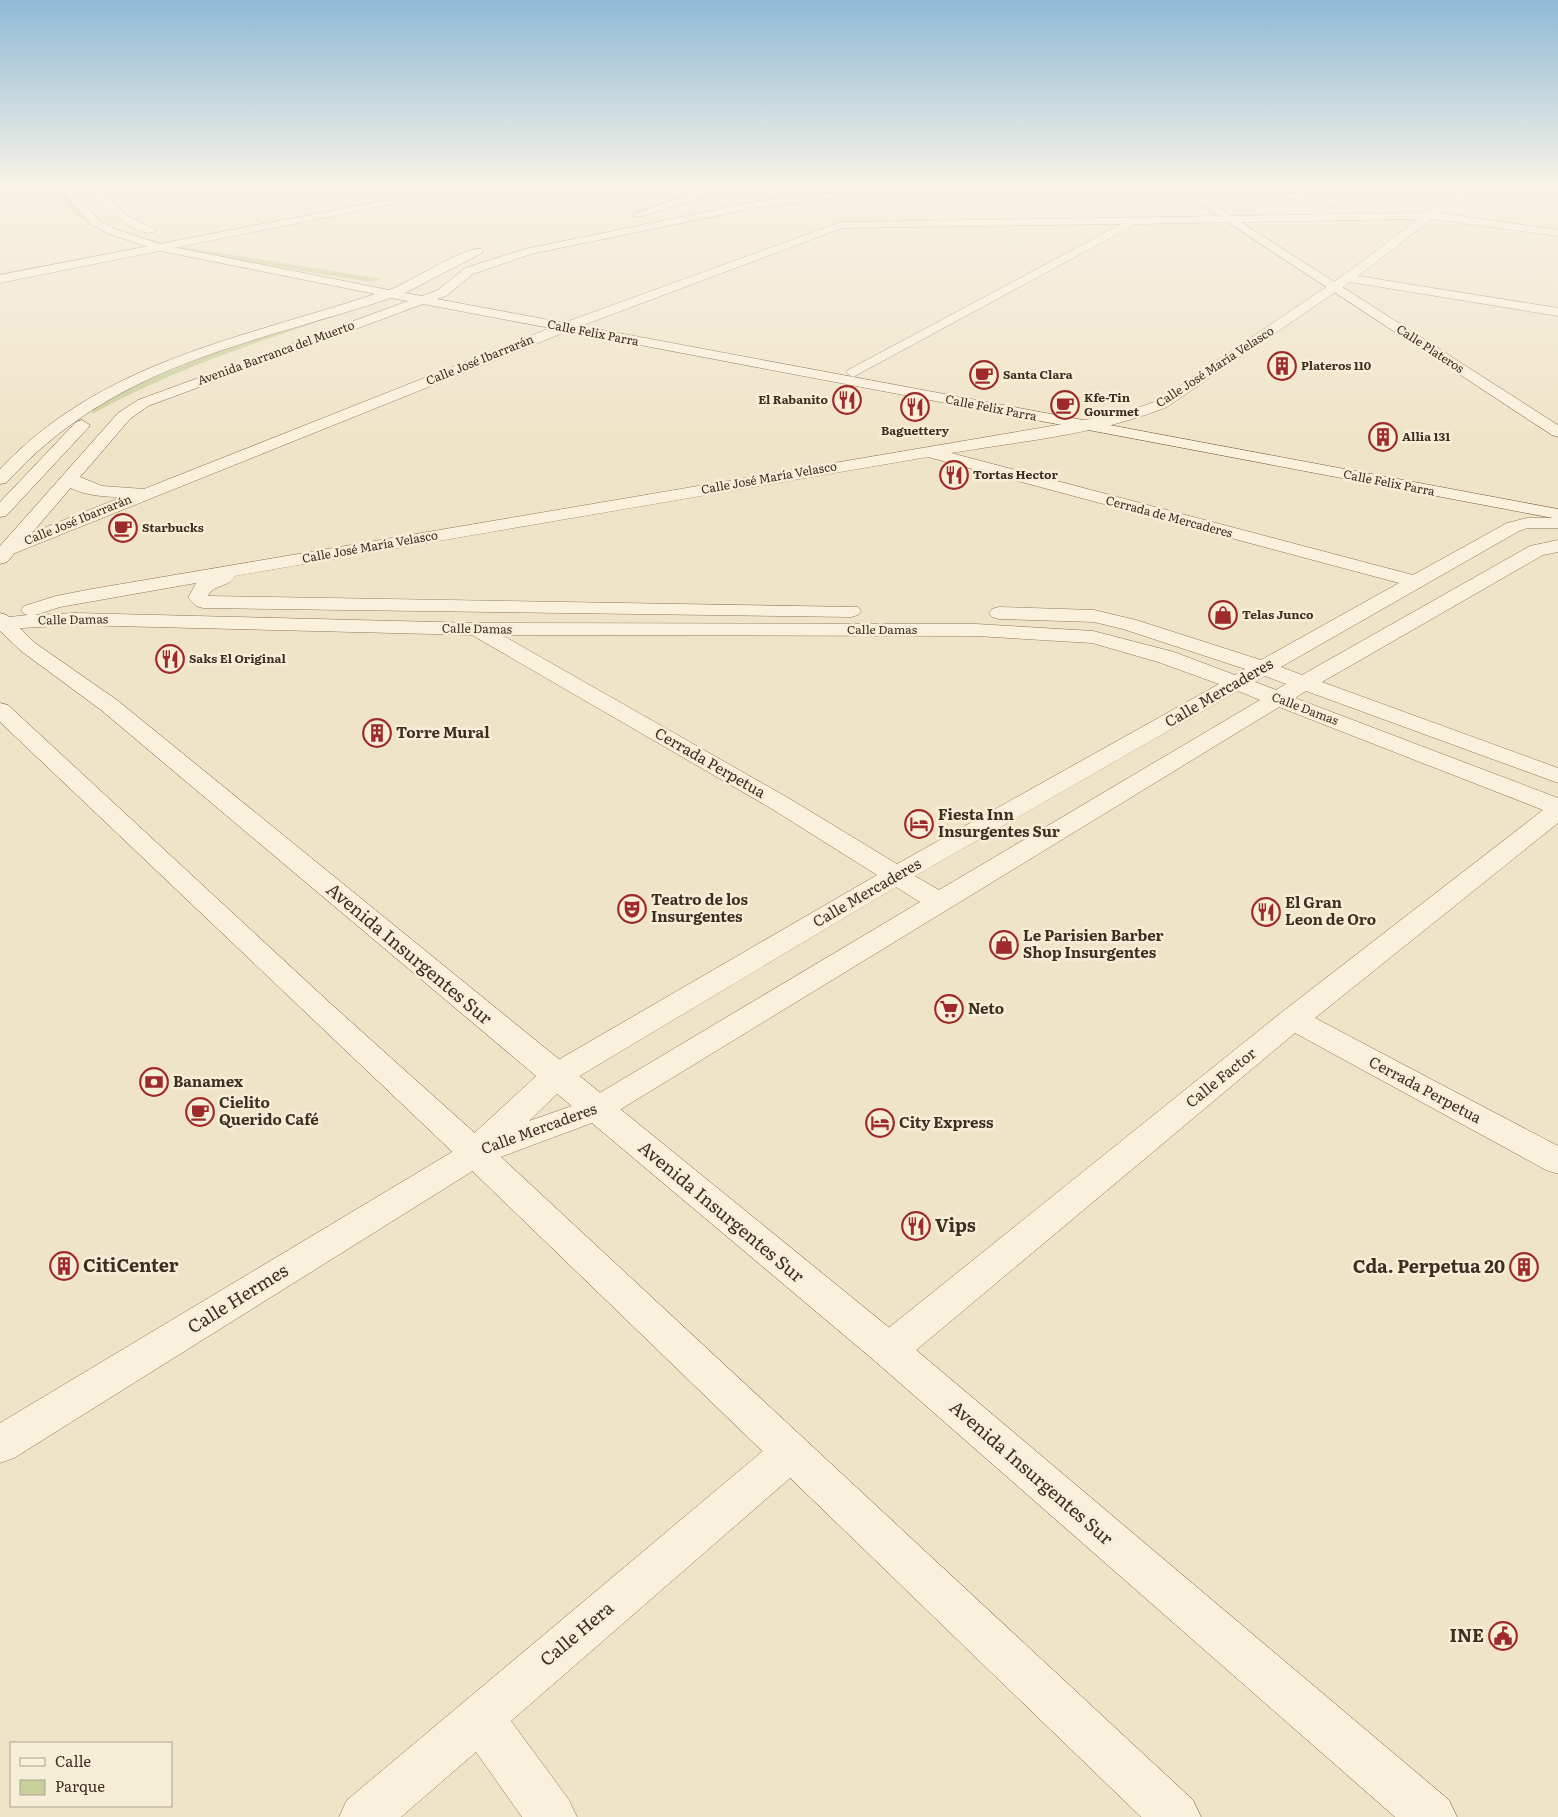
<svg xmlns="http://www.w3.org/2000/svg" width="1558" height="1817" font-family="Literata,serif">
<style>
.green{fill:#c9cf9b}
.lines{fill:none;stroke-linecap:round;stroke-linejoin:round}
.street-casing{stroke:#8d765c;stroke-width:1}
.secondary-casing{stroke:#6f573f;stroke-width:1}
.street{fill:#faf1dc;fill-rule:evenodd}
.secondary{fill:#faf1dc;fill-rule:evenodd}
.labels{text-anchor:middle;stroke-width:5;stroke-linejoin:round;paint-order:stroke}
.far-street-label{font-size:12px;fill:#3d2e20;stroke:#f7eed8}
.far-poi-label{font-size:12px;font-weight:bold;fill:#3d2e20;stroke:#f7eed8;text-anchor:start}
.street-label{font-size:15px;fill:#3d2e20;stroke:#f7eed8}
.poi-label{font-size:15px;font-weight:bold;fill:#3d2e20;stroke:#f7eed8;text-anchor:start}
.near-street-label{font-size:18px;fill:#3d2e20;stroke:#f7eed8}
.near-poi-label{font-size:18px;font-weight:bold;fill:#3d2e20;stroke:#f7eed8;text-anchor:start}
</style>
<rect width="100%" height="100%" fill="#f0e4c8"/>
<path class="green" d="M 51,185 L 63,185 L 87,213 L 112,228 L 160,242 C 133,248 98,232 77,215 C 67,207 59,195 51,185 Z
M 184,247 L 381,279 L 371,282 L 173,250 Z
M 388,298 C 288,333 185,362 92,414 L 94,403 L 206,356 L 295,324 Z"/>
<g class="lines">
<defs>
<path id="street" d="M 0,185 L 9,185 L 0,189 Z
M 464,185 L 486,185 L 0,283 L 0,275 Z
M 1205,185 L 1235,185 L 1341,200 L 1346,203 L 1341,206 L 1210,188 Z
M 1466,185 L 1478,185 L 1440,213 L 1558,230 L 1558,236 L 1432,219 L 1358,276 L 1558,308 L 1558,316 L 1350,282 L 1167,407 C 1100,434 1023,441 951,453 L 1413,575 L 1507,523 L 1527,518 L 1558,518 L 1558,528 L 1528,528 L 1519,531 L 1281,667 L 1302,675 L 1530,546 L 1558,540 L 1558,552 L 1543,555 L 1322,682 L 1558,768 L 1558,783 L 1306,691 L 1295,698 L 1558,798 L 1558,823 L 1315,1018 L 1558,1146 L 1558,1174 L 1546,1170 L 1295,1033 L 902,1362 L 889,1366 L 876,1362 L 870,1350 L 876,1338 L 1282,1012 L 1543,810 L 1279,707 L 608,1117 L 487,1162 L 14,1458 L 0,1463 L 0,1423 L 467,1143 L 470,1137 L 546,1067 L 877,875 L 772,809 L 472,635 L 75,625 L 4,629 L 0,628 L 0,618 L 28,615 L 24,614 L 21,610 L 24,606 L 56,596 L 92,589 L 1081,421 L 1134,409 L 1157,401 L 1344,275 L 1418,219 L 1136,224 L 853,377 L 846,373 L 848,370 L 1121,224 L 842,228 L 568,331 L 15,553 L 1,553 L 1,545 L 122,497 C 104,497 71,495 60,479 L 63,475 L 75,475 L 102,486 L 144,489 L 558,325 L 841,222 L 1416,213 L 1428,212 ZM 928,457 L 1399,583 L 1261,660 L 1136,620 L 1094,610 L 999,607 L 992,609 L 989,613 L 992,617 L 999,619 L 1094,622 L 1123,629 L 1245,669 L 1235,675 L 1174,652 L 1093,631 L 976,624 L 477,623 L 75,613 L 35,615 L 60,607 L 196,583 L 188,598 L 196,606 L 203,608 L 851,617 L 858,615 L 861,611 L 858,607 L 208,596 C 213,584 231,587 235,576 ZM 502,635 L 976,636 L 1092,643 L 1158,662 L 1219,684 L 897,864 L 790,799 ZM 1265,676 L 1286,684 L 1276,690 L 1255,682 ZM 1238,691 L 1260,700 L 939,890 L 915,876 ZM 896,887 L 920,902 L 586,1101 L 529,1121 L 568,1083 Z
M 790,1435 L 804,1440 L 810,1453 L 804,1466 L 511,1721 L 569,1800 L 577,1817 L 522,1817 L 476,1752 L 401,1817 L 339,1817 L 347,1800 L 776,1440 Z"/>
<path id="secondary" d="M 57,185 L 68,185 L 100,221 L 115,229 L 163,245 L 389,290 C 409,283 466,245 482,249 L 482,253 L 405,293 L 422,296 L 438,290 L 465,268 L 525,249 L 759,201 L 901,185 L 937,185 L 932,188 L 759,207 L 531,254 L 473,274 L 446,296 L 437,299 L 1558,509 L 1558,519 L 423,304 L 148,406 L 130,419 L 7,562 L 0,564 L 0,546 L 118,413 L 138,400 L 408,301 L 391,298 C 246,346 114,364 6,483 L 0,484 L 0,469 C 102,361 240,339 375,294 L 156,250 L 107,233 L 92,225 Z
M 86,185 L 97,185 L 128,216 L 156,230 L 154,232 C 133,238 98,200 86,185 Z
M 714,185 L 727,185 L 716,193 L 643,216 L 635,216 L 634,214 Z
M 1171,185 L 1183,185 L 1558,425 L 1558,437 L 1552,435 Z
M 82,420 L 90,425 L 88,428 L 6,516 L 0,517 L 0,502 L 76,422 Z
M 0,613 L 7,615 L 35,643 L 117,700 L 902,1338 L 1449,1800 L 1457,1817 L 1395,1817 L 876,1362 L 101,710 L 21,651 L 0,631 Z
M 0,703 L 8,705 L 330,1003 L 487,1144 L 1193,1800 L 1201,1817 L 1141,1817 L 463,1162 L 0,722 Z"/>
</defs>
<use href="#street" class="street-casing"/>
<use href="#secondary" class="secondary-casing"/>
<use href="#street" class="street"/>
<use href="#secondary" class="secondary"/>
</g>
<linearGradient id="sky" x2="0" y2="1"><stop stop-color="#8fbad6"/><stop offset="0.42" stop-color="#f8f3e6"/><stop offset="1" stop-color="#f8f3e6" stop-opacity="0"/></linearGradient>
<rect width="1558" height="440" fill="url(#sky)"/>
<defs>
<symbol id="building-ring" viewBox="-11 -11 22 22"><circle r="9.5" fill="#f7eed8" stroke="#9e2a2b" stroke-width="1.5"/><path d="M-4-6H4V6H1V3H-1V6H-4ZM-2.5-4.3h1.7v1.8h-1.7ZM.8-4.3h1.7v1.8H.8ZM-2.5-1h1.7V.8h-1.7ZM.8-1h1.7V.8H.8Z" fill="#9e2a2b"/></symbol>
<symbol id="cafe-ring" viewBox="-11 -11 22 22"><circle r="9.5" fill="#f7eed8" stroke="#9e2a2b" stroke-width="1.5"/><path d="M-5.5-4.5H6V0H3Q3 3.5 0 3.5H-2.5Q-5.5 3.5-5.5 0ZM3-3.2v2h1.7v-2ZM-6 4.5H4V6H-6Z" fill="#9e2a2b"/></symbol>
<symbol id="restaurant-ring" viewBox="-11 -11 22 22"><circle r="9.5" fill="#f7eed8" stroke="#9e2a2b" stroke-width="1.5"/><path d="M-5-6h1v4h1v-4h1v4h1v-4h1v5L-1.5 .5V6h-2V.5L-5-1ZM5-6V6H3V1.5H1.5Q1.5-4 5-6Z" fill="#9e2a2b"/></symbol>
<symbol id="shop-ring" viewBox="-11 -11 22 22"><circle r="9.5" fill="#f7eed8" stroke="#9e2a2b" stroke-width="1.5"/><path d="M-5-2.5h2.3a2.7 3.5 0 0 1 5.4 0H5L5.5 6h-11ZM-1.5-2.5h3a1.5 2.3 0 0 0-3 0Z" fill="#9e2a2b"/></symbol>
<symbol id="hotel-ring" viewBox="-11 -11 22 22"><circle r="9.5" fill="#f7eed8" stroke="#9e2a2b" stroke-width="1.5"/><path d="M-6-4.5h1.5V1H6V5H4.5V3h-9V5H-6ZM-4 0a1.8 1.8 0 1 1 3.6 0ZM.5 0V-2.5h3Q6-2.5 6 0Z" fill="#9e2a2b"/></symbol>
<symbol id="theatre-ring" viewBox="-11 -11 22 22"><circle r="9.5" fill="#f7eed8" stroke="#9e2a2b" stroke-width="1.5"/><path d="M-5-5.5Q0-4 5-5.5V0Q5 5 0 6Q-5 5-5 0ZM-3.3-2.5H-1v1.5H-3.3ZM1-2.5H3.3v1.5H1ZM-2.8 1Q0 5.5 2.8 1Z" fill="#9e2a2b"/></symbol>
<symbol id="supermarket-ring" viewBox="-11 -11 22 22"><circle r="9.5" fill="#f7eed8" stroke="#9e2a2b" stroke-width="1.5"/><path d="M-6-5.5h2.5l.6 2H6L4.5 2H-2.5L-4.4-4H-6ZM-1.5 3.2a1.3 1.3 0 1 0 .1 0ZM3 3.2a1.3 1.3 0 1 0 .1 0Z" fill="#9e2a2b"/></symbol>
<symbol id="bank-ring" viewBox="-11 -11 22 22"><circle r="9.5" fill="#f7eed8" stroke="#9e2a2b" stroke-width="1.5"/><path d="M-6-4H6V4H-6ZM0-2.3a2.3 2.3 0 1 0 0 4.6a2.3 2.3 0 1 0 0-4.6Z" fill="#9e2a2b"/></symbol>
<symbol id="civic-ring" viewBox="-11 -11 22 22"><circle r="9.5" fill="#f7eed8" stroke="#9e2a2b" stroke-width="1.5"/><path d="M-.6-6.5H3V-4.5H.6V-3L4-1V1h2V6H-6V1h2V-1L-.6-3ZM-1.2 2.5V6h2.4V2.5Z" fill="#9e2a2b"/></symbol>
</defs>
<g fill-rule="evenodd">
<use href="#building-ring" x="1266" y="350" width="32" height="32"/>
<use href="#cafe-ring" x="968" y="359" width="32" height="32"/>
<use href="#restaurant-ring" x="831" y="384" width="32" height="32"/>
<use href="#cafe-ring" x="1049" y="389" width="32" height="32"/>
<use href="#restaurant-ring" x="899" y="391" width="32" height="32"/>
<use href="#building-ring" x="1367" y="421" width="32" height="32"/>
<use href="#restaurant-ring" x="938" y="459" width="32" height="32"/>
<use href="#cafe-ring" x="107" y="512" width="32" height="32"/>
<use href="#shop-ring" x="1207" y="599" width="32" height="32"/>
<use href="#restaurant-ring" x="154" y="643" width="32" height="32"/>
<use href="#building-ring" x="361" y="717" width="32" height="32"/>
<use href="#hotel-ring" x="903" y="808" width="32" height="32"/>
<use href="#theatre-ring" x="616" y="893" width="32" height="32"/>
<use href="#restaurant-ring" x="1250" y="896" width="32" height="32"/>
<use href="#shop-ring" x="988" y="929" width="32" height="32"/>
<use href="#supermarket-ring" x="933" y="993" width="32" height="32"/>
<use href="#bank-ring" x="138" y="1066" width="32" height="32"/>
<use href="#cafe-ring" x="184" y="1096" width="32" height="32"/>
<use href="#hotel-ring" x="864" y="1107" width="32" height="32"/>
<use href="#restaurant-ring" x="900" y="1210" width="32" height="32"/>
<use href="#building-ring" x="48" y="1250" width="32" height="32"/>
<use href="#building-ring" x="1508" y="1251" width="32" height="32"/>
<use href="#civic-ring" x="1487" y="1620" width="32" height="32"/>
</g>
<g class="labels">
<g class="far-street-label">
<text transform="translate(593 333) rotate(11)" y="4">Calle Felix Parra</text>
<text transform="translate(1430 349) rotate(33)" y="4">Calle Plateros</text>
<text transform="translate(276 353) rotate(-20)" y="4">Avenida Barranca del Muerto</text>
<text transform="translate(480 360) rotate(-22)" y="4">Calle José Ibarrarán</text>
<text transform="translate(1215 367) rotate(-33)" y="4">Calle José María Velasco</text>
<text transform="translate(991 408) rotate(11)" y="4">Calle Felix Parra</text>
<text transform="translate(769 478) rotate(-10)" y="4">Calle José María Velasco</text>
<text transform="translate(1389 483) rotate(11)" y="4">Calle Felix Parra</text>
<text transform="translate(1169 517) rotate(15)" y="4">Cerrada de Mercaderes</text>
<text transform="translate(78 520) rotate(-22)" y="4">Calle José Ibarrarán</text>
<text transform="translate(370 547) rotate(-10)" y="4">Calle José María Velasco</text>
<text transform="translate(73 620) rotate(-1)" y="4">Calle Damas</text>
<text transform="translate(477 629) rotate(1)" y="4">Calle Damas</text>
<text x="882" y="634">Calle Damas</text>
<text transform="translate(1305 709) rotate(21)" y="4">Calle Damas</text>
</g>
<g class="far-poi-label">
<text x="1301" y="370">Plateros 110</text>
<text x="1003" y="379">Santa Clara</text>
<text x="1084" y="402">Kfe-Tin<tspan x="1084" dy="14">Gourmet</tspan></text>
<text x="828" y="404" text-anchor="end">El Rabanito</text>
<text x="915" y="435" text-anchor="middle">Baguettery</text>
<text x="1402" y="441">Allia 131</text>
<text x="973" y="479">Tortas Hector</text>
<text x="142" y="532">Starbucks</text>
<text x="1242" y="619">Telas Junco</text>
<text x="189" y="663">Saks El Original</text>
</g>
<g class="street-label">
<text transform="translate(1219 693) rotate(-30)" y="5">Calle Mercaderes</text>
<text transform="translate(710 763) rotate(30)" y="5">Cerrada Perpetua</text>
<text transform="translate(867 893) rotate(-30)" y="5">Calle Mercaderes</text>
<text transform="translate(1221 1078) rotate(-39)" y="5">Calle Factor</text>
<text transform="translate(1425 1090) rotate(28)" y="5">Cerrada Perpetua</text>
<text transform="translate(539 1129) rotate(-20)" y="5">Calle Mercaderes</text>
</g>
<g class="poi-label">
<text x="396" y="738">Torre Mural</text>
<text x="938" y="820">Fiesta Inn<tspan x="938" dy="17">Insurgentes Sur</tspan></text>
<text x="651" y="905">Teatro de los<tspan x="651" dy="17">Insurgentes</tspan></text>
<text x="1285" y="908">El Gran<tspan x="1285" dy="17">Leon de Oro</tspan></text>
<text x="1023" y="941">Le Parisien Barber<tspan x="1023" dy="17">Shop Insurgentes</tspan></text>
<text x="968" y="1014">Neto</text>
<text x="173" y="1087">Banamex</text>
<text x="219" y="1108">Cielito<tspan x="219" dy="17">Querido Café</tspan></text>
<text x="899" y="1128">City Express</text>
</g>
<g class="near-street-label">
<text transform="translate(409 954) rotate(40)" y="6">Avenida Insurgentes Sur</text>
<text transform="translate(721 1212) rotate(40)" y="6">Avenida Insurgentes Sur</text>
<text transform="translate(238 1299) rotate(-32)" y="6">Calle Hermes</text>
<text transform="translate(1031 1473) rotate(41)" y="6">Avenida Insurgentes Sur</text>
<text transform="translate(577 1634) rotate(-40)" y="6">Calle Hera</text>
</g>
<g class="near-poi-label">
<text x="935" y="1232">Vips</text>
<text x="83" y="1272">CitiCenter</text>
<text x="1505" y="1273" text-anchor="end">Cda. Perpetua 20</text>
<text x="1484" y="1642" text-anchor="end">INE</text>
</g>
</g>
<rect x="10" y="1742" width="162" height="65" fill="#f7eed8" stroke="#ada18e"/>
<rect x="20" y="1758" width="25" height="8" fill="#faf1dc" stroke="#ada18e"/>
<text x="55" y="1767" font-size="15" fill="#3d2e20">Calle</text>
<rect x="20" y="1780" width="25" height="15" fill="#c9cf9b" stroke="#ada18e"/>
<text x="55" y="1792" font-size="15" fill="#3d2e20">Parque</text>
</svg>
